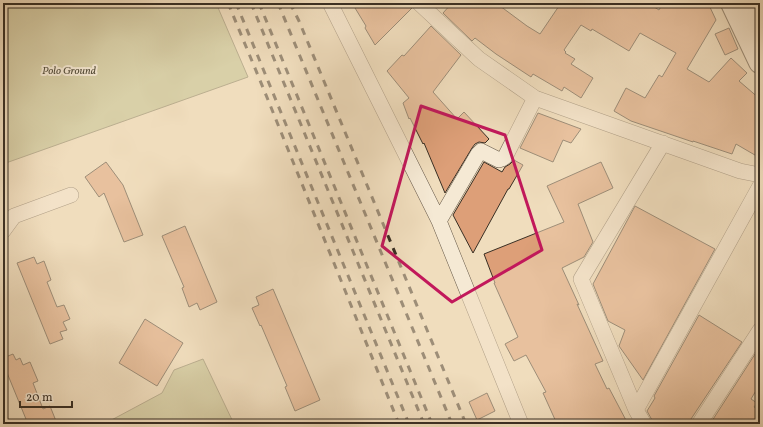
<svg xmlns="http://www.w3.org/2000/svg" width="763" height="427" font-family="Vollkorn,serif">
<style>
.green{fill:#bdc08e;stroke:#7b7859}
.building{fill:#dd9f78;stroke:#392f24}
.lines{fill:none;stroke-linecap:round;stroke-linejoin:round}
.minor-casing{stroke:#675a4a;stroke-width:16}
.secondary-casing{stroke:#392f24;stroke-width:24}
.minor{stroke:#f5e9d4;stroke-width:15}
.secondary{stroke:#f5e9d4;stroke-width:22}
.rail{stroke:#392f24;stroke-width:3;stroke-dasharray:7 7;stroke-linecap:butt}
.marked{fill:none;stroke:#c2185b;stroke-width:3;stroke-linejoin:round}
.labels{text-anchor:middle;stroke-width:4;stroke-linejoin:round;paint-order:stroke}
.park-label{font-size:11px;font-style:italic;fill:#534c39;stroke:#f5e9d4}
</style>
<rect width="100%" height="100%" fill="#f0ddbd"/>
<filter id="stains"><feTurbulence type="fractalNoise" baseFrequency=".005" numOctaves="4"/><feColorMatrix values="0 0 0 0 .2 0 0 0 0 .09 0 0 0 0 .02 0 0 0 .5 -.17"/></filter>
<radialGradient id="worn" r=".72"><stop offset=".6" stop-color="#630" stop-opacity="0"/><stop offset="1" stop-color="#630" stop-opacity=".3"/></radialGradient>
<path class="green" d="M 3,3 L 216,3 L 248,77 L 3,164 Z
M 203,359 L 234,424 L 104,424 L 162,393 L 174,370 Z"/>
<path class="building" d="M 352,3 L 410,3 L 412,8 L 375,45 L 365,28 L 366,26 Z
M 452,3 L 496,3 L 527,26 L 540,34 L 561,3 L 648,3 L 659,10 L 663,3 L 708,3 L 716,20 L 687,69 L 709,82 L 731,58 L 747,73 L 739,81 L 760,99 L 760,158 L 736,144 L 732,154 L 693,141 L 693,142 L 631,121 L 614,111 L 626,88 L 645,98 L 659,75 L 662,77 L 676,53 L 640,33 L 629,51 L 592,29 L 591,31 L 581,25 L 564,50 L 566,52 L 565,53 L 575,59 L 571,64 L 593,78 L 581,98 L 564,87 L 562,91 L 533,74 L 531,77 L 496,54 L 475,38 L 472,41 L 443,13 Z
M 431,26 L 461,55 L 433,92 L 457,119 L 464,112 L 489,139 L 485,143 L 479,142 L 475,144 L 472,148 L 445,193 L 424,143 L 423,144 L 410,118 L 409,119 L 403,103 L 409,98 L 387,71 L 402,55 L 404,56 Z
M 729,28 L 738,49 L 725,55 L 715,34 Z
M 538,113 L 581,129 L 571,143 L 563,140 L 553,162 L 520,148 Z
M 514,160 L 523,165 L 509,189 L 508,189 L 473,253 L 453,215 L 484,162 L 502,172 L 505,167 L 510,164 Z
M 106,162 L 123,185 L 143,235 L 124,242 L 104,193 L 99,197 L 85,177 Z
M 601,162 L 613,188 L 578,204 L 593,242 L 584,257 L 562,268 L 579,305 L 577,304 L 603,361 L 595,364 L 607,389 L 609,388 L 628,424 L 557,424 L 543,393 L 546,392 L 526,355 L 514,361 L 505,344 L 518,337 L 494,283 L 495,283 L 484,254 L 564,222 L 547,186 Z
M 635,206 L 715,249 L 643,380 L 619,346 L 625,330 L 608,321 L 593,284 Z
M 185,226 L 217,302 L 200,310 L 197,303 L 189,307 L 182,288 L 184,287 L 162,236 Z
M 34,257 L 37,264 L 44,261 L 51,280 L 47,282 L 57,307 L 64,305 L 70,319 L 63,322 L 67,330 L 60,332 L 63,339 L 50,344 L 17,263 Z
M 273,289 L 320,400 L 295,411 L 285,387 L 287,386 L 261,325 L 260,326 L 252,308 L 259,305 L 256,297 Z
M 699,315 L 742,342 L 691,419 L 690,424 L 653,424 L 652,420 L 647,411 L 655,398 L 654,396 Z
M 145,319 L 183,343 L 157,386 L 119,363 Z
M 757,351 L 760,353 L 760,384 L 751,399 L 757,403 L 754,407 L 760,411 L 760,424 L 710,424 Z
M 13,354 L 16,360 L 20,358 L 23,365 L 30,362 L 38,381 L 33,383 L 43,409 L 50,406 L 56,421 L 48,424 L 28,424 L 3,363 L 3,358 Z
M 487,393 L 495,411 L 477,420 L 469,402 Z"/>
<g class="lines">
<defs>
<path id="minor" d="M 330,3 L 439,221 L 521,424
M 419,3 L 479,59 L 535,98 L 740,171 L 760,175
M 663,143 L 581,279 L 636,410 L 760,186
M 439,221 L 478,154 L 481,151 L 499,160 L 502,159 L 505,157 L 535,98
M 3,231 L 14,216 L 71,195
M 636,410 L 644,424
M 699,424 L 760,330"/>
<path id="secondary" d="M 732,3 L 760,62
M 753,3 L 760,17"/>
</defs>
<use href="#minor" class="minor-casing"/>
<use href="#secondary" class="secondary-casing"/>
<use href="#minor" class="minor"/>
<use href="#secondary" class="secondary"/>
<path class="rail" d="M 228,3 L 264,90 L 399,424
M 236,3 L 409,424
M 251,3 L 424,424
M 259,3 L 432,424
M 278,3 L 452,424
M 290,3 L 299,21 L 466,424"/>
</g>
<path d="M0 0H763V427H0ZM 421,106 L 505,135 L 542,250 L 452,302 L 382,246 Z" fill="#f0ddbd" fill-opacity=".55" fill-rule="evenodd"/>
<path class="marked" d="M 421,106 L 505,135 L 542,250 L 452,302 L 382,246 Z"/>
<g class="labels">
<g class="park-label">
<text x="69" y="74">Polo Ground</text>
</g>
</g>
<rect width="763" height="427" fill="none" stroke="#f0ddbd" stroke-width="16"/>
<rect x="4" y="4" width="755" height="419" fill="none" stroke="#392f24" stroke-width="2"/>
<rect x="8" y="8" width="747" height="411" fill="none" stroke="#392f24"/>
<path d="M20 401v6h52v-6" fill="none" stroke="#392f24" stroke-width="2"/>
<text x="26" y="401" font-size="12" fill="#392f24" stroke="#f5e9d4" stroke-width="3" paint-order="stroke">20 m</text>
<rect width="100%" height="100%" filter="url(#stains)"/>
<rect width="100%" height="100%" fill="url(#worn)"/>
</svg>
